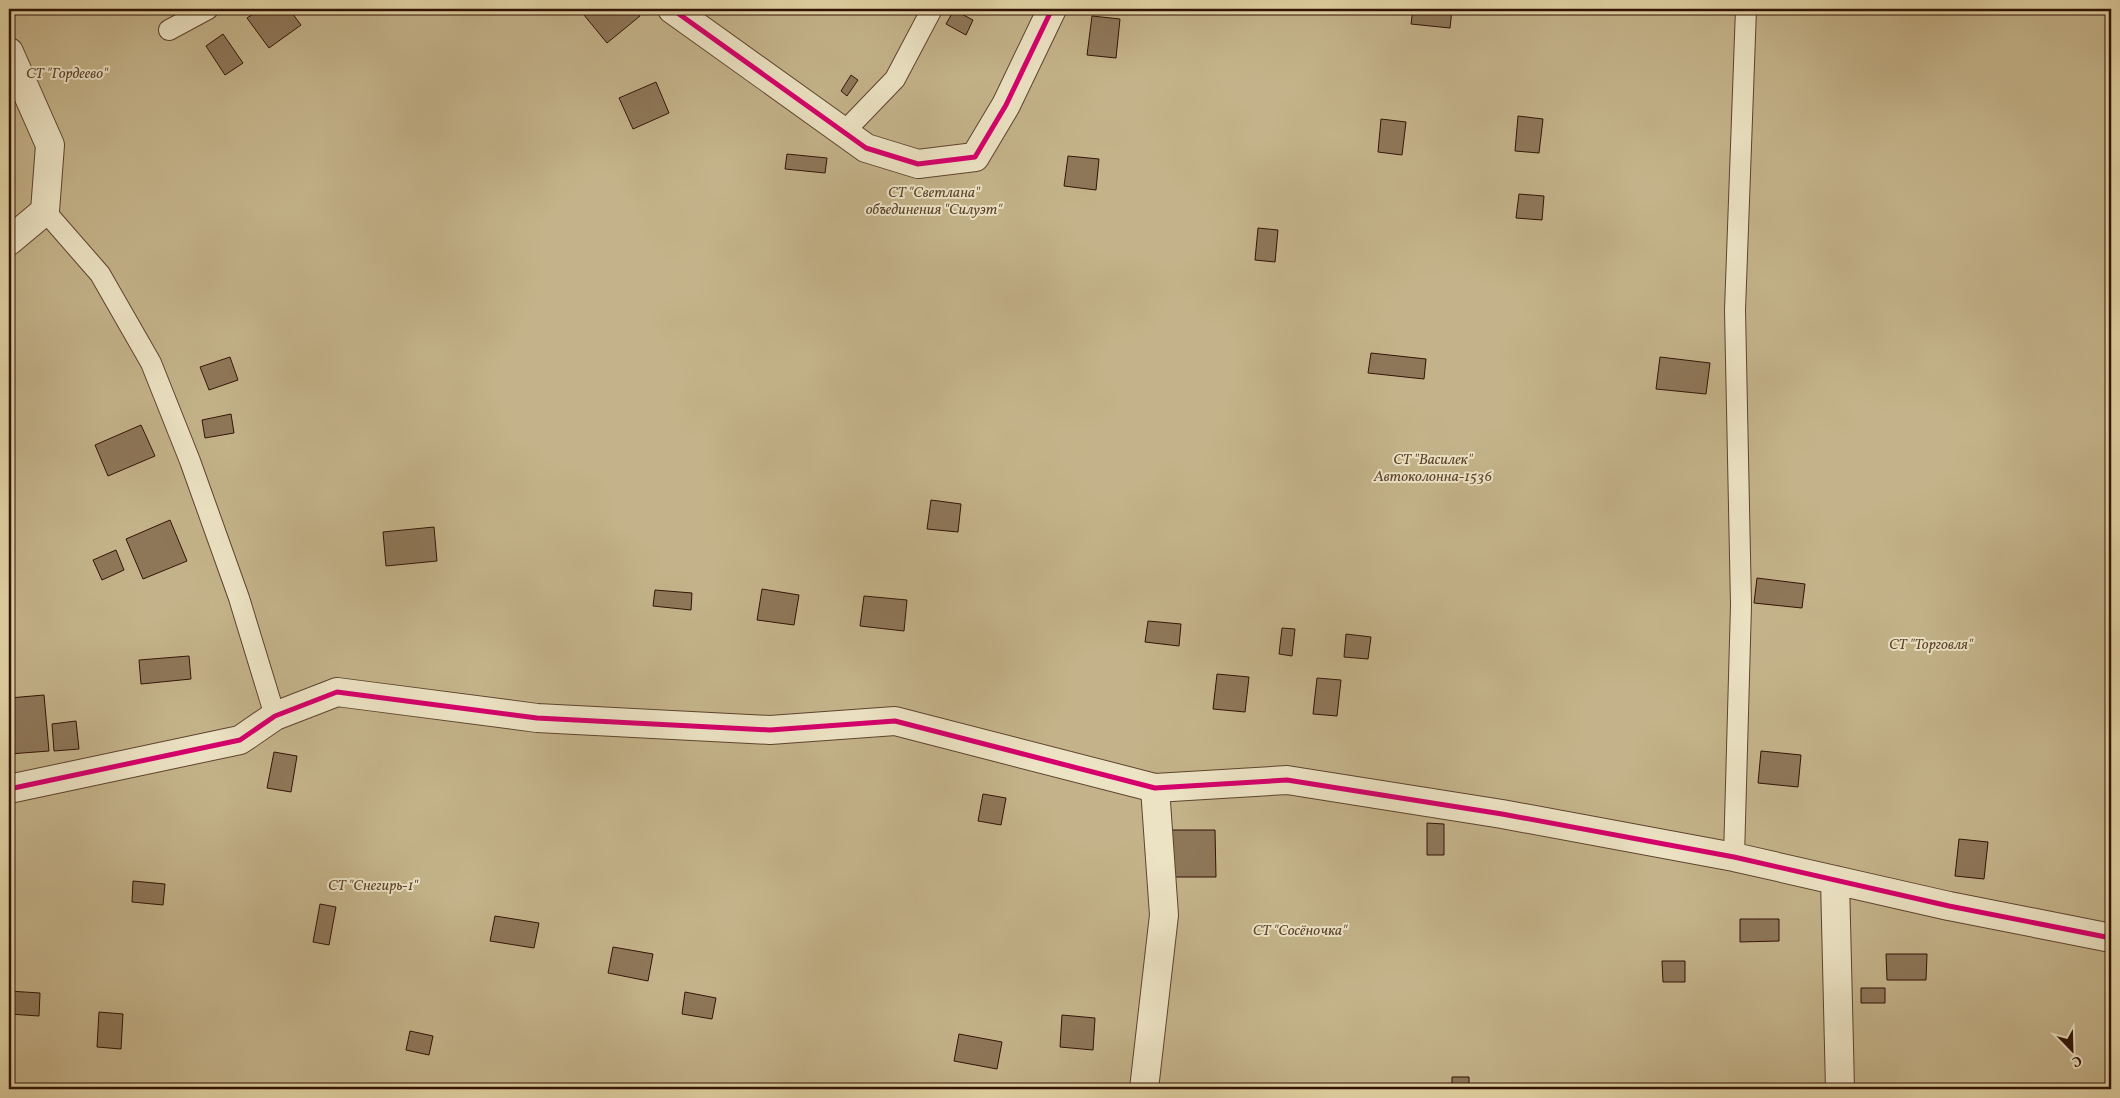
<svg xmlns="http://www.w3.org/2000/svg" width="2120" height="1098" font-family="Vollkorn,serif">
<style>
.green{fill:#c4b38a;stroke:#7b6348}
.building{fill:#8e7759;stroke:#321306}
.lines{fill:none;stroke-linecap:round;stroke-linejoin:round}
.service-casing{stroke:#5e432e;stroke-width:22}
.minor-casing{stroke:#5e432e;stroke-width:30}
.service{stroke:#ece3c4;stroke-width:20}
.minor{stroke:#ece3c4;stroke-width:28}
.cycleway-casing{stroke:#ece3c4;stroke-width:8}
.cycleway{stroke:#d6006c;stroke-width:5}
.labels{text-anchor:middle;stroke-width:4;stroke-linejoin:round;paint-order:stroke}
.park-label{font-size:15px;font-style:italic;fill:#5e432e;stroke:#ece3c4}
</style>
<rect width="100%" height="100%" fill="#e2d4a5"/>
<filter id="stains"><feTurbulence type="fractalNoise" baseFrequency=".004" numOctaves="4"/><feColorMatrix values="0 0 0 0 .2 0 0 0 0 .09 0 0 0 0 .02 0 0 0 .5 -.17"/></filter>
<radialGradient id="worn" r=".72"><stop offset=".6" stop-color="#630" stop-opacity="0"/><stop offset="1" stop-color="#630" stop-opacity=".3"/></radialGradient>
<path class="green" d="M 9,9 L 2111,9 L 2111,1089 L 9,1089 Z"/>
<path class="building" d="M 261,9 L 289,9 L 301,25 L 269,48 L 247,18 Z
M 592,9 L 635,9 L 640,16 L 607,43 L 584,15 Z
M 1413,9 L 1452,9 L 1450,28 L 1411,24 Z
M 954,10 L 973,20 L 966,35 L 946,24 Z
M 1092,16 L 1120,19 L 1116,58 L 1087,55 Z
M 223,34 L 243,63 L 225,75 L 206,46 Z
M 851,75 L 858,80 L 847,96 L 841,91 Z
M 656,82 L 669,113 L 633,129 L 619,98 Z
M 1518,116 L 1543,119 L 1539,153 L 1515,151 Z
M 1381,119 L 1406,122 L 1402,155 L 1378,152 Z
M 787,154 L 827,158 L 825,173 L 785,169 Z
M 1068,156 L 1099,159 L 1096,190 L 1064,186 Z
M 1519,194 L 1544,196 L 1542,220 L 1516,218 Z
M 1258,228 L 1278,230 L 1275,262 L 1255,260 Z
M 1371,353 L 1426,359 L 1424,379 L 1368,373 Z
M 230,357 L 238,380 L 209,390 L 200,367 Z
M 1660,357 L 1710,363 L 1706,394 L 1656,389 Z
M 231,414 L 234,433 L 205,438 L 202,420 Z
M 141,425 L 155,456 L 108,476 L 95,445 Z
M 931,500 L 961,504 L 958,532 L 927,529 Z
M 170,520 L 187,561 L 143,579 L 126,539 Z
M 434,527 L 437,561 L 386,566 L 383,532 Z
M 116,550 L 124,570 L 102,580 L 93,560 Z
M 1757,578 L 1805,584 L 1802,608 L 1754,603 Z
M 762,589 L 799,595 L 794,625 L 757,620 Z
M 655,590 L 692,593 L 691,610 L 653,606 Z
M 864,596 L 907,600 L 904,631 L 860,626 Z
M 1148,621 L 1181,624 L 1179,646 L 1145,642 Z
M 1282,628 L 1295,629 L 1292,656 L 1279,654 Z
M 1346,634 L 1371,637 L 1368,659 L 1344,657 Z
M 189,656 L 191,679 L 141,684 L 139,660 Z
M 1217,674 L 1249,677 L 1245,712 L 1213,709 Z
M 1317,678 L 1341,680 L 1337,716 L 1313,714 Z
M 44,695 L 49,751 L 9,754 L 9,698 Z
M 76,721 L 79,749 L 54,751 L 52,724 Z
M 1761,751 L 1801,755 L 1798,787 L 1758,783 Z
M 274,752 L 297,756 L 291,792 L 267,788 Z
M 983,794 L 1006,798 L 1001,825 L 978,821 Z
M 1427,823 L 1444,824 L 1444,855 L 1427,855 Z
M 1170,830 L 1215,830 L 1216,877 L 1170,877 Z
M 1959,839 L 1988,842 L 1984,879 L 1955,876 Z
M 133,881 L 165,884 L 163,905 L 132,902 Z
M 320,904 L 336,907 L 329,945 L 313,942 Z
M 495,916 L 539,923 L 534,948 L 490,941 Z
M 1740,919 L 1779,919 L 1779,941 L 1740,942 Z
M 613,947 L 653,954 L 648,981 L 608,973 Z
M 1886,954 L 1927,954 L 1926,980 L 1887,980 Z
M 1662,961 L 1685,961 L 1685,982 L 1663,982 Z
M 1861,988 L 1885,988 L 1885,1003 L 1861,1003 Z
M 9,991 L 40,993 L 39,1016 L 9,1014 Z
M 685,992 L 716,998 L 712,1019 L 682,1014 Z
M 99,1012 L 123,1014 L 121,1049 L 97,1047 Z
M 1062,1015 L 1095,1018 L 1093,1050 L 1060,1047 Z
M 410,1031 L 433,1036 L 429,1055 L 406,1050 Z
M 959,1034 L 1002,1042 L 997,1069 L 954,1061 Z
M 1452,1077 L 1469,1077 L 1469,1089 L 1452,1089 Z"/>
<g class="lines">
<defs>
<path id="service" d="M 169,30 L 208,9
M 844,132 L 895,79 L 932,9
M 45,211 L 100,274 L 151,363 L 190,461 L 239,598 L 275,716
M 1734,857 L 1741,605 L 1735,310 L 1746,9"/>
<path id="minor" d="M 672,9 L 866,148 L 918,164 L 975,157 L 1006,105 L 1052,9
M 9,52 L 50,145 L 45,211 L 9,241
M 9,789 L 240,740 L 275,716 L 337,692 L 537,718 L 770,730 L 895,721 L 1155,788 L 1287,780 L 1502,814 L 1734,857 L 1949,906 L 2111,938
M 1835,880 L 1840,1089
M 1144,1089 L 1164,915 L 1155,788"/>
</defs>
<use href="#service" class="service-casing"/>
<use href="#minor" class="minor-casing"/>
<use href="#service" class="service"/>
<use href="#minor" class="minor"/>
<defs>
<path id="cycleway" d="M 672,9 L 866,148 L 918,164 L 975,157 L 1006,105 L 1052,9
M 9,789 L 240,740 L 275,716 L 337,692 L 537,718 L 770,730 L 895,721 L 1155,788 L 1287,780 L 1502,814 L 1734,857 L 1949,906 L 2111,938"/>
</defs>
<use href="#cycleway" class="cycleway-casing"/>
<use href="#cycleway" class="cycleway"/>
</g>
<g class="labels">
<g class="park-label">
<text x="67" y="78">СТ "Гордеево"</text>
<text x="934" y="197">СТ "Светлана"<tspan x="934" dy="17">объединения "Силуэт"</tspan></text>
<text x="1433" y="464">СТ "Василек"<tspan x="1433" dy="17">Автоколонна-1536</tspan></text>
<text x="1931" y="649">СТ "Торговля"</text>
<text x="373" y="890">СТ "Снегирь-1"</text>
<text x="1300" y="935">СТ "Сосёночка"</text>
</g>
</g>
<rect width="2120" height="1098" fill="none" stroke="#e2d4a5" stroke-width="30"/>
<rect x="10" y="10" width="2100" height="1078" fill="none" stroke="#321306" stroke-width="2.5"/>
<rect x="15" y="15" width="2090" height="1068" fill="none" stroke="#321306"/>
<g transform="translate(2072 1050) rotate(157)" stroke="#ece3c4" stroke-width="4" paint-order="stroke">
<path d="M0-4L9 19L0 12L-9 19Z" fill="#321306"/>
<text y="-8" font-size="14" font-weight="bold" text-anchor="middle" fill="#321306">С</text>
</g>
<rect width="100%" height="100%" filter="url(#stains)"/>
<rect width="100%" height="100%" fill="url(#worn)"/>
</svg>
